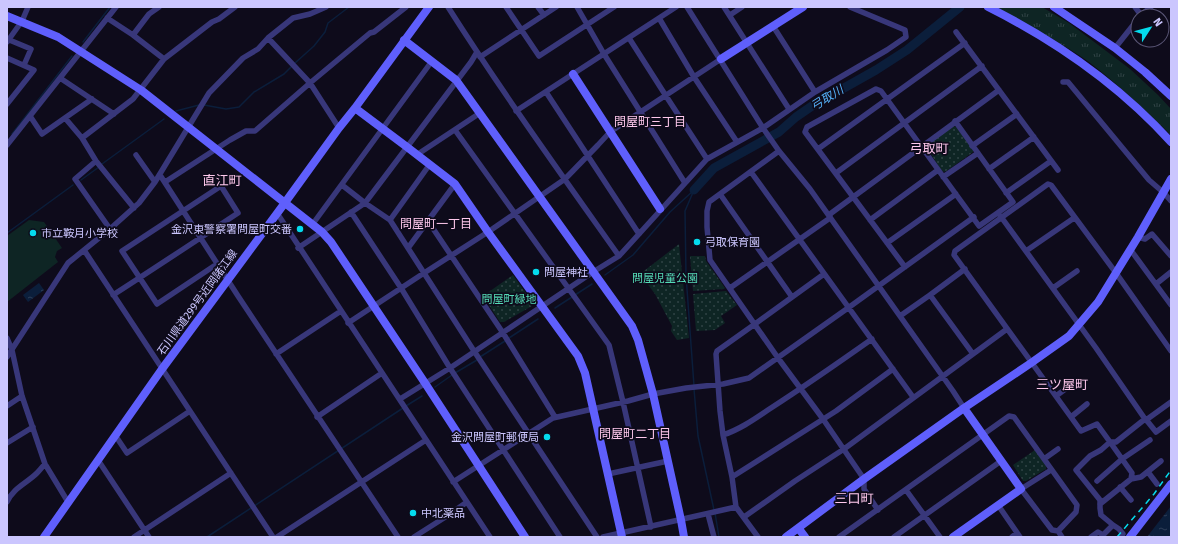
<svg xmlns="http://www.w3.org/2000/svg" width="1178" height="544" font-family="'Fira Sans','Noto Sans JP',sans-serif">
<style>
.grass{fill:url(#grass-tufts)}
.park{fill:url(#park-dots)}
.garden{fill:#0e2524}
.water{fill:url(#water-ripples)}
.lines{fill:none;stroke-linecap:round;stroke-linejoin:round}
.stream{stroke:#0b1e3b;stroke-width:1.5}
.river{stroke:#0b1e3b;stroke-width:9}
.street{stroke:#38377a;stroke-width:5.5}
.secondary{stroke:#5f5ffc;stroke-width:8}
.rail{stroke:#04dbed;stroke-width:1.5;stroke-dasharray:6 5;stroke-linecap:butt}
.poi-dot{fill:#04dbed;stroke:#0e0b1b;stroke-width:1.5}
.labels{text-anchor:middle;stroke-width:3.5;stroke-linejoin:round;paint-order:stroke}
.poi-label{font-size:11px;fill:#cbc6fe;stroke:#0e0b1b;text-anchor:start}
.park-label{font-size:11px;fill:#55dbb7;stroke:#0e0b1b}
.street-label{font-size:11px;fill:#cbc6fe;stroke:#0e0b1b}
.water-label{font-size:12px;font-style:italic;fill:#56b3fc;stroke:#0e0b1b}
.neighbourhood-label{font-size:12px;fill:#fec8ec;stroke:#0e0b1b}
.quarter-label{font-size:13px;fill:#fec8ec;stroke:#0e0b1b}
</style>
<defs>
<pattern id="grass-tufts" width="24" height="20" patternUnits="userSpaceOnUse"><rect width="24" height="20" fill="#0e2524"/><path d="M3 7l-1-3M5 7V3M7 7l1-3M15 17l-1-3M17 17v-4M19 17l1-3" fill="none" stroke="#304345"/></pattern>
<pattern id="park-dots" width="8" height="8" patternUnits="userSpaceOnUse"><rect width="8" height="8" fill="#0e2524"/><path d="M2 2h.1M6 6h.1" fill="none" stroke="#304345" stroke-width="1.8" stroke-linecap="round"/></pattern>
<pattern id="water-ripples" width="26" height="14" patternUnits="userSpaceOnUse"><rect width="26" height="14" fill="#0b1e3b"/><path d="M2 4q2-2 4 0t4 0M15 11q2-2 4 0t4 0" fill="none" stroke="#2d3d58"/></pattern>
</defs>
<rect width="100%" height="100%" fill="#0e0b1b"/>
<path class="grass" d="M 994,7 L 1042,7 L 1069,23 L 1130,69 L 1158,95 L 1171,109 L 1171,135 C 1145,110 1118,84 1089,62 C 1059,41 1026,24 994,7 Z"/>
<path class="park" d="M 953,126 L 956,127 L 973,149 L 973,152 L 948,170 L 944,172 L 941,170 L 926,146 Z
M 679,244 L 689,338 L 677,340 L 671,331 L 672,326 L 663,309 L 655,294 L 640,274 Z
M 690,256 L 705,256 L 706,261 L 725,288 L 724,289 L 693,291 Z
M 513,275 L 533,303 L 532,306 L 504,322 L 500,322 L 483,296 Z
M 726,291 L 737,305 L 721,316 L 725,323 L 715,330 L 696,331 L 693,294 Z
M 1035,450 L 1046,466 L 1046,469 L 1026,481 L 1023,481 L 1013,465 Z"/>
<path class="garden" d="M 29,220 L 44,222 L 62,248 L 57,251 L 55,257 L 58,262 L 7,302 L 7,236 Z"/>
<path class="water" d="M 39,283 L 44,290 L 28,302 L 23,295 Z
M 1171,506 L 1171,537 L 1147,537 Z"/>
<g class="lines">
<path class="stream" d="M 83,42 L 110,7
M 295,63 L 314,46 L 325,32 L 328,23 L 349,7
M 204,105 L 226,109 L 239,107 L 254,92 L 284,74 L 291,67
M 176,111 L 199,105
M 12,134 L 72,56
M 102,164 L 164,119
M 81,180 L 99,167
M 7,233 L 73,185
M 605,275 L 633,255 L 670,212 L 693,191
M 575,295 L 592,284
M 555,308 L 572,297
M 509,338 L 538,319
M 480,357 L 505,341
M 455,373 L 477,360
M 694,386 L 686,275 L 685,211 L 694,190
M 435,387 L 452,375
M 694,389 L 698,436 L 714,510
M 406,406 L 422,396
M 715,513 L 719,537
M 207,537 L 403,408"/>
<path class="river" d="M 694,190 L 714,168 L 779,132 L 796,117 L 812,106 L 876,70 L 907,50 L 960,7"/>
<path class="street" d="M 448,7 C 502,92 561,174 619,256
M 506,7 L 539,56 L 614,7
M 538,7 L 544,15
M 577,7 L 604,54 L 685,183
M 687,7 L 763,128 L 779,151 L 810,189 L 953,391 L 964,408
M 724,7 L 789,109
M 1135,7 L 1141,15
M 730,15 L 742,7
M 1140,16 L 1151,7
M 107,18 L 133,35 L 164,59
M 659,18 L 694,77 L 737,142
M 773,26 L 815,92
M 956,32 L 1058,170
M 133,35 L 149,14 L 159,7
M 268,38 L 310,83 L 339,128
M 629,38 L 666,96 L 707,159
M 7,39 L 31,49 L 24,65
M 7,42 L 22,21 L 28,7
M 1115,48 L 1138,19
M 480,57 L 556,7
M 7,58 L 34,70 L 7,104
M 60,78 L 114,114
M 1063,82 L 1068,82 L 1149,180 L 1164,193 L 1171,201
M 546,92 L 639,234
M 516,111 L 676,7
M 30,116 L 42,134 L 92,99
M 65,118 L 82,138
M 455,130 L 609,345 L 623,402 L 651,527
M 7,145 L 116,7
M 972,146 L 1017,114
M 818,149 L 965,43
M 779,151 L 709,202 L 707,211 L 707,227 L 710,260 L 778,358 L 823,419 L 864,479 L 864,489 L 878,510
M 418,154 L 480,113
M 136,155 L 155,182
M 96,161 L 75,179 L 110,229
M 989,169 L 1034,137
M 751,172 L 913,397
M 836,173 L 982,66
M 160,175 L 238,296 L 398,537
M 943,177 L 978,153
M 165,182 L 230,140 L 246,131 L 255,131 L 310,83 L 370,33 L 374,32 L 406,7
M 342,185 L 365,203 L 390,220 L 474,351 L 597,537
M 1006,193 L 1051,161
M 720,194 L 792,297
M 134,208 L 96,161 L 82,138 L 133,99 L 164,59 L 212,22 L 219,19 L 235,7
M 351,212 L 401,288 L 450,368 L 560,537
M 277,213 L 490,537
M 999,214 L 1096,348 L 1145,419 L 1148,422 L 1156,432 L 1171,421
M 390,220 L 430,164
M 870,220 L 938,170
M 428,221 L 503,333 L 555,417
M 312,225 L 432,61
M 1138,237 L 1145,239 L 1152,234 L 1171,256
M 887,243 L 956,194
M 298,248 L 365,203 L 471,62 L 477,52
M 408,248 L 455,184
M 1130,249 L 1171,305
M 84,250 L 273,537
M 1026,251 L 1074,218
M 905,267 L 805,132 L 807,127 L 876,89 L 881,91 L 979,226 L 1013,202 L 955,121
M 1156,284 L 1171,272
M 730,288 L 830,218 L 830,214 L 999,90
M 1053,288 L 1077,271
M 113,295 C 155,268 197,240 238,213 L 221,186 L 122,251 L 157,304 L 217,264
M 930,295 L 965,269
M 348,323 L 424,273 L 488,232 L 565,179 L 598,145 L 610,132 L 721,59
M 7,338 L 12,350 L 22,396 L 45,464 L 68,502
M 276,354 L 341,311
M 973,354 L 1007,329
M 7,357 L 68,263 L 110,229 L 139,203 L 155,182 L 209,93 L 243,58 L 258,49 L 268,38 L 293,18 L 310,14 L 326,7
M 1056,396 L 1076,381
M 400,399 L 450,368 L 593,272 L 619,256 L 707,159 L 763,128 L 815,92 L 887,50 L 906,37 L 905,30 L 850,7
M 7,406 L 22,396
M 317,417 L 382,373
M 1071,417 L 1087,404
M 1146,420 L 1171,402
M 115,435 L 127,453 L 190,411
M 723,435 C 741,429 756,418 771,408 C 805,386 838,363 872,339
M 7,443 L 33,427
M 1044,459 L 1058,449
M 98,460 L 149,537
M 1148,472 L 1157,484
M 608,474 L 668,461
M 732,477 L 836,411 L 893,369
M 1131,479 L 1141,477 L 1161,461
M 1097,481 L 1122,459 L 1150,440
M 453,482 L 553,418 L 628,401 L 653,394 L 686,388 L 723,384 L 749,378 L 848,308 L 974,217
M 1120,487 L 1131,500
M 906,490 L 940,537
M 7,502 C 13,488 27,483 37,473 C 40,470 42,467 45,464
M 1100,504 L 1131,479 L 1132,473 L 1110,442 L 1097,424 L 1081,431 L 954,255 L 955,251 L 1048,184 L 1051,185 L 1116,273 L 1171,351
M 998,505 L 1020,537
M 708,514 L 714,537
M 744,517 L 795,481 L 844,449 L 973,354 L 930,295 L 900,316
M 1113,525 L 1119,529 L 1123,534 L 1121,537
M 1058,531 L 1062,537
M 134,537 L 231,473
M 277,537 L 426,440
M 414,537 L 447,516 L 467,502
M 603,537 L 736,507
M 758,537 L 736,507 L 732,477 L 723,435 L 720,411 L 716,354 L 717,351 L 755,324 L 824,274
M 839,537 L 1009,416 L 1014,417 L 1077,505 L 1076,512 L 1058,531 L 1052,530 L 1021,489 L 1051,470
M 894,537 L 1001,461
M 1012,537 L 1017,533
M 1091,537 L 1098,532 L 1103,535 L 1113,525 L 1101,515 L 1100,508 L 1100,500 L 1076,470 L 1090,456 L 1101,450 L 1110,442 L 1116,442 L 1145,419"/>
<path class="secondary" d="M 988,7 C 1056,41 1119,85 1171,142
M 1054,7 L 1115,48 L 1145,72 L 1171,96
M 7,16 L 58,37 L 141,90 L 322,232 L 331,242 L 425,383 L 525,537
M 404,40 L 456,80 L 632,326 L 638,340 L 653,394 L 681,520 L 684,537
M 721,59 L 803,7
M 573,74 L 660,209
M 355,108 L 407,147 L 455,184 L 488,232 L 578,356 L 585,373 L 622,537
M 799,529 L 805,537
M 44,537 L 162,369 L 284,204 L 339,128 L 355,108 L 429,7
M 786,537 L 864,479 L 964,408 L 1031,363 L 1069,336 L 1098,302 L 1138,237 L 1171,179
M 953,537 L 1021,489 L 964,408
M 1130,537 L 1171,484"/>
<path class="rail" d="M 1117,537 L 1154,494 L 1171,470"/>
</g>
<g class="poi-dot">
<circle cx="300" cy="229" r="4"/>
<circle cx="33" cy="233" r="4"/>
<circle cx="697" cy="242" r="4"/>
<circle cx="536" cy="272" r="4"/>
<circle cx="547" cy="437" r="4"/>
<circle cx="413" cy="513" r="4"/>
</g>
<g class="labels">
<g class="poi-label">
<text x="292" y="233" text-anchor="end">金沢東警察署問屋町交番</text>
<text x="41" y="237">市立鞍月小学校</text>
<text x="705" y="246">弓取保育園</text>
<text x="544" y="276">問屋神社</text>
<text x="539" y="441" text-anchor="end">金沢問屋町郵便局</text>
<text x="421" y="517">中北薬品</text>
</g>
<g class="park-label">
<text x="665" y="282">問屋児童公園</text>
<text x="509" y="303">問屋町緑地</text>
</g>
<g class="street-label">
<text transform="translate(197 302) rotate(-54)" y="4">石川県道299号近岡諸江線</text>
</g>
<g class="water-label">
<text transform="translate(827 98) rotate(-32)" y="4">弓取川</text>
</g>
<g class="neighbourhood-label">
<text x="650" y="126">問屋町三丁目</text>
<text x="436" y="228">問屋町一丁目</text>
<text x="635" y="438">問屋町二丁目</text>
</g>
<g class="quarter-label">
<text x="929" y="153">弓取町</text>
<text x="222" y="185">直江町</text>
<text x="1062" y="389">三ツ屋町</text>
<text x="854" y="503">三口町</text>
</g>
</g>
<rect width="1178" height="544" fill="none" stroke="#cbc6fe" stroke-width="16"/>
<g transform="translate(1150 28) rotate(54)"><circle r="19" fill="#0e0b1b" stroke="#5a5676"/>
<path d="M0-3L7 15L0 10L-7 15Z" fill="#04dbed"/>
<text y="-6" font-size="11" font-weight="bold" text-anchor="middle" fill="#cbc6fe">N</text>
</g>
</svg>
